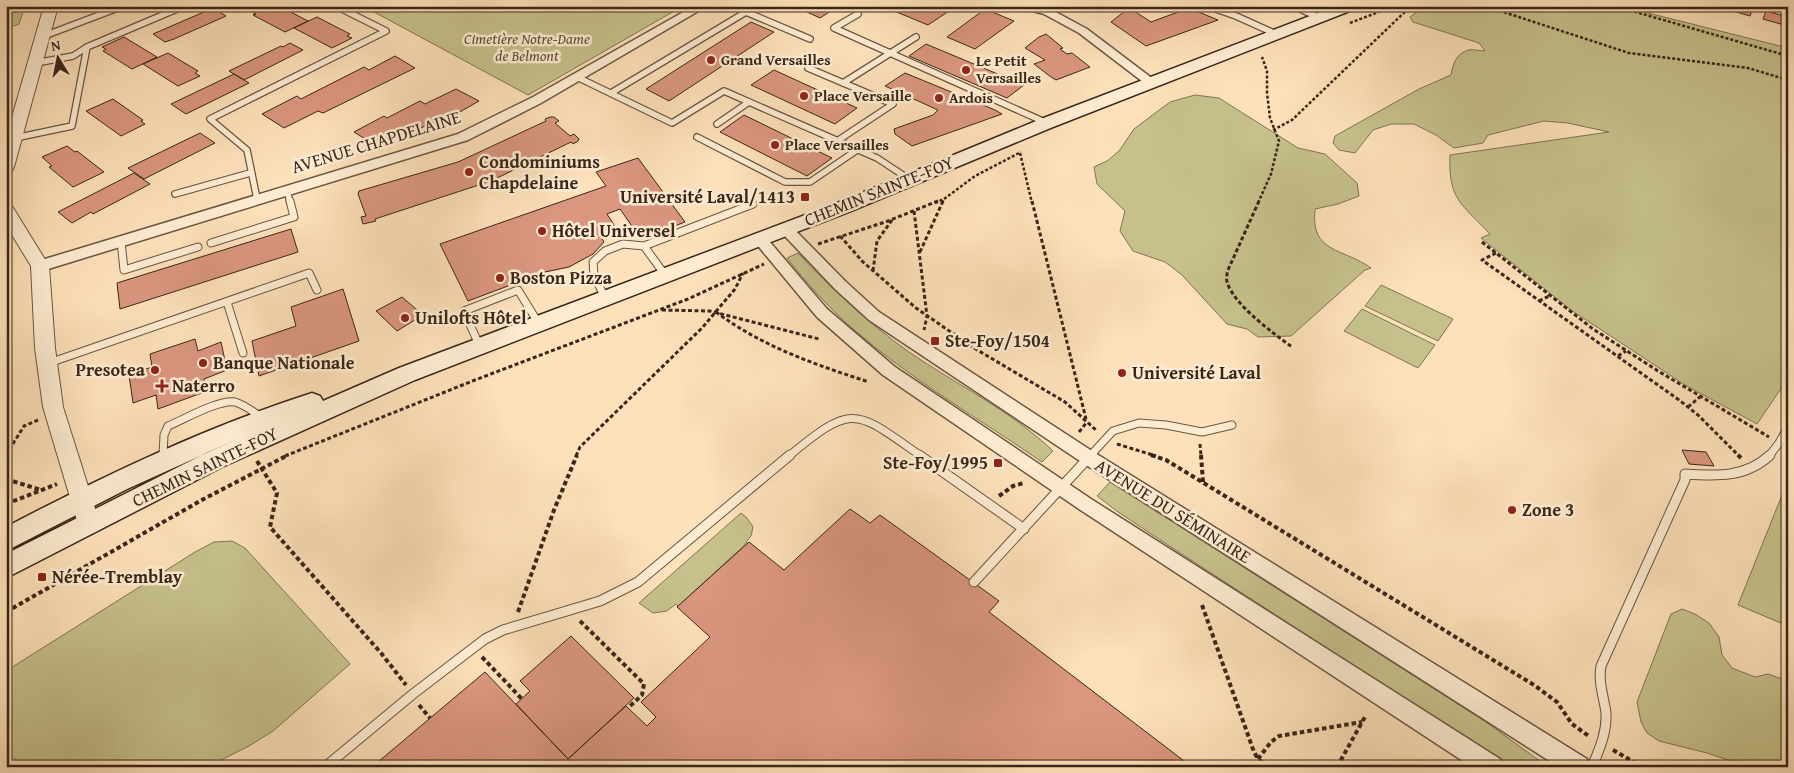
<svg xmlns="http://www.w3.org/2000/svg" width="1794" height="773" font-family="'Gentium Book Plus',serif">
<style>
.green{fill:#c6c18b;stroke:#807452}
.building{fill:#da967f;stroke:#3a2619}
.lines{fill:none;stroke-linecap:round;stroke-linejoin:round}
.service-far2-casing{stroke:#6b5541;stroke-width:8}
.service-far1-casing{stroke:#6b5541;stroke-width:9}
.service-casing{stroke:#6b5541;stroke-width:11}
.minor-casing{stroke:#6b5541;stroke-width:3}
.tertiary-casing{stroke:#6b5541;stroke-width:2}
.secondary-casing{stroke:#3a2619;stroke-width:3}
.path-far2{stroke:#3a2619;stroke-width:2.5;stroke-dasharray:3 2;stroke-linecap:butt}
.path-far1{stroke:#3a2619;stroke-width:3;stroke-dasharray:4 2.5;stroke-linecap:butt}
.path{stroke:#3a2619;stroke-width:4;stroke-dasharray:4.5 3;stroke-linecap:butt}
.service-far2{stroke:#feecd2;stroke-width:5.5}
.service-far1{stroke:#feecd2;stroke-width:7}
.service{stroke:#feecd2;stroke-width:9}
.minor{fill:#feecd2;fill-rule:evenodd}
.tertiary{fill:#feecd2;fill-rule:evenodd}
.secondary{fill:#feecd2;fill-rule:evenodd}
.poi-dot{fill:#8f2418;stroke:#feecd2;stroke-width:2}
.labels{text-anchor:middle;stroke-width:5;stroke-linejoin:round;paint-order:stroke}
.far-park-label{font-size:15px;font-style:italic;fill:#5d4d36;stroke:#feecd2}
.far-poi-label{font-size:15px;font-weight:bold;fill:#3a2619;stroke:#feecd2;text-anchor:start}
.street-label{font-size:18px;fill:#3a2619;stroke:#feecd2}
.poi-label{font-size:18px;font-weight:bold;fill:#3a2619;stroke:#feecd2;text-anchor:start}
</style>
<rect width="100%" height="100%" fill="#fde1ba"/>
<filter id="stains"><feTurbulence type="fractalNoise" baseFrequency=".004" numOctaves="4"/><feColorMatrix values="0 0 0 0 .2 0 0 0 0 .09 0 0 0 0 .02 0 0 0 .5 -.17"/></filter>
<radialGradient id="worn" r=".72"><stop offset=".6" stop-color="#630" stop-opacity="0"/><stop offset="1" stop-color="#630" stop-opacity=".3"/></radialGradient>
<path class="green" d="M 6,6 L 25,6 L 19,24 L 6,29 Z
M 363,6 L 683,6 L 528,95 Z
M 1425,6 L 1620,6 L 1788,48 L 1788,384 L 1782,387 L 1757,424 L 1685,385 L 1571,310 L 1481,238 L 1490,234 C 1462,204 1448,200 1450,155 L 1609,132 L 1568,123 L 1544,121 L 1488,135 L 1483,143 L 1454,148 L 1436,135 L 1414,124 L 1391,124 L 1373,130 L 1355,153 L 1339,150 L 1333,143 L 1335,136 L 1419,89 L 1451,75 C 1453,64 1456,53 1469,50 C 1473,49 1480,51 1485,51 L 1479,43 L 1413,22 L 1410,17 Z
M 1195,95 L 1219,98 L 1298,148 L 1325,154 L 1357,183 L 1359,196 L 1338,204 L 1315,209 C 1310,254 1344,248 1371,268 L 1365,270 L 1291,336 L 1258,337 L 1247,329 L 1227,324 L 1182,275 L 1165,262 L 1133,251 L 1120,231 L 1125,211 L 1097,184 L 1094,167 L 1107,161 L 1119,151 L 1134,129 L 1170,102 Z
M 798,253 C 832,289 868,323 909,352 C 957,385 1010,410 1053,451 L 1042,462 C 978,418 910,379 852,328 C 828,307 807,283 787,258 Z
M 1381,285 L 1453,319 L 1438,341 L 1365,306 Z
M 1362,309 L 1435,345 L 1418,368 L 1344,331 Z
M 1788,480 L 1788,626 L 1738,605 Z
M 1110,482 L 1486,722 L 1544,764 L 1542,767 L 1510,767 L 1174,549 L 1118,512 L 1097,496 Z
M 741,513 L 747,518 L 753,527 L 751,536 L 746,542 L 747,543 L 678,606 L 676,604 L 667,611 L 653,613 L 639,603 Z
M 232,541 L 245,548 L 350,664 L 273,731 L 249,746 L 207,767 L 23,767 L 6,751 L 6,671 L 195,552 L 214,542 Z
M 1682,609 L 1695,614 L 1709,623 L 1719,637 L 1722,655 L 1732,668 L 1755,677 L 1768,674 L 1788,681 L 1788,767 L 1749,767 L 1707,753 L 1659,741 L 1647,733 L 1641,722 L 1637,702 L 1671,614 Z"/>
<path class="building" d="M 210,6 L 235,6 L 221,12 Z
M 264,6 L 279,6 L 308,21 L 285,32 L 253,15 L 256,14 L 252,12 Z
M 794,6 L 836,6 L 837,7 L 820,18 Z
M 882,6 L 938,6 L 949,11 L 928,25 Z
M 1724,6 L 1747,6 L 1753,8 L 1750,16 L 1723,8 Z
M 213,8 L 226,16 L 174,39 L 165,42 L 153,34 Z
M 1189,8 L 1218,20 L 1146,46 L 1111,22 L 1125,11 L 1131,9 L 1151,22 Z
M 985,9 L 1014,21 L 975,49 L 947,37 Z
M 1766,11 L 1788,17 L 1788,26 L 1763,19 Z
M 317,17 L 350,34 L 347,36 L 352,38 L 332,48 L 294,28 Z
M 751,22 L 774,32 L 669,101 L 646,89 Z
M 1046,34 L 1063,48 L 1060,49 L 1067,54 L 1072,53 L 1090,67 L 1056,80 L 1051,77 L 1034,64 L 1045,60 L 1025,48 L 1039,37 Z
M 124,37 L 157,57 L 132,69 L 103,51 L 106,49 L 102,47 Z
M 290,43 L 303,50 L 244,80 L 229,71 L 281,46 L 283,47 Z
M 926,44 L 1024,85 L 1007,98 L 909,56 Z
M 168,53 L 198,71 L 195,73 L 200,76 L 178,86 L 143,64 Z
M 395,56 L 415,68 L 323,113 L 318,111 L 284,128 L 262,114 L 297,96 L 301,99 L 364,67 L 369,70 Z
M 774,70 L 857,108 L 835,124 L 751,85 Z
M 905,73 L 995,110 L 1002,114 L 912,146 L 895,134 L 894,129 L 933,115 L 938,110 L 885,86 Z
M 234,74 L 249,83 L 186,114 L 171,104 Z
M 456,89 L 479,101 L 451,117 L 447,115 L 413,132 L 408,129 L 375,145 L 354,132 L 384,116 L 387,118 L 420,101 L 425,104 Z
M 113,99 L 143,120 L 141,121 L 145,124 L 121,136 L 86,111 Z
M 744,115 L 832,158 L 807,176 L 720,132 Z
M 550,117 L 554,117 L 559,121 L 555,123 L 570,136 L 574,134 L 579,139 L 578,141 L 573,144 L 571,142 L 491,181 L 375,219 L 376,221 L 363,224 L 361,217 L 366,216 L 358,194 L 359,191 L 458,162 L 546,121 L 545,119 Z
M 200,133 L 215,143 L 144,179 L 128,168 Z
M 67,146 L 75,152 L 77,151 L 104,172 L 73,187 L 49,167 L 52,166 L 42,157 Z
M 638,158 L 685,222 L 641,239 L 620,209 L 607,214 L 616,228 L 600,235 L 604,242 L 593,254 L 569,267 L 545,272 L 468,301 L 440,244 L 606,186 L 596,172 Z
M 134,173 L 150,184 L 93,214 L 91,212 L 72,223 L 58,212 Z
M 291,229 L 298,252 L 120,309 L 117,283 Z
M 343,289 L 359,341 L 259,376 L 252,341 L 296,326 L 291,307 Z
M 402,297 L 423,315 L 397,331 L 376,311 Z
M 195,339 L 198,351 L 221,342 L 227,370 L 204,379 L 207,391 L 158,409 L 156,395 L 133,403 L 129,375 L 152,367 L 150,354 Z
M 1682,450 L 1706,452 L 1714,466 L 1689,464 Z
M 850,509 L 870,523 L 880,515 L 999,601 L 989,612 L 1192,767 L 372,767 L 485,672 L 568,759 L 626,706 L 647,726 L 656,717 L 641,702 L 710,637 L 677,607 L 749,542 L 784,570 Z
M 571,636 L 634,698 L 568,759 L 516,704 L 530,691 L 520,681 Z"/>
<g class="lines">
<defs>
<path id="service-far2" d="M 1161,6 L 1168,6
M 1207,6 L 1236,16 L 1276,34
M 1294,6 L 1320,18
M 858,14 L 834,28 L 1047,123
M 44,36 L 123,6
M 36,63 L 73,56 L 87,47 L 184,6
M 808,68 L 893,104 L 837,141
M 577,77 L 672,123 L 724,91 L 877,158 L 909,179
M 843,83 L 916,37
M 611,93 L 746,12 L 810,39
M 717,124 L 749,102
M 697,137 L 785,182 L 810,182 L 857,150
M 15,138 L 72,126 L 87,47
M 287,190 L 290,203
M 175,194 L 250,173
M 257,199 L 247,150 L 210,119 L 386,31 L 336,6"/>
<path id="service-far1" d="M 121,241 L 124,270 L 198,247
M 211,243 L 294,217 L 290,201
M 644,246 L 665,275
M 605,298 L 594,275 L 593,262 L 605,251 L 623,244 L 644,246 L 753,204
M 227,302 L 243,353
M 480,347 L 464,311 L 518,290 L 539,324
M 49,363 L 309,273 L 317,290
M 163,456 L 164,435 L 168,426 C 183,420 219,399 235,402 C 245,405 254,412 262,418
M 789,456 C 854,402 855,410 921,456
M 1090,456 L 1113,431 L 1139,423 L 1166,425 L 1202,432 L 1232,425
M 1769,456 L 1779,443 L 1788,427"/>
<path id="service" d="M 919,455 L 1024,529
M 163,460 L 163,455
M 974,582 L 1091,455
M 325,767 L 413,694 L 485,639 L 503,630 L 600,601 L 638,582 L 790,455
M 1592,767 C 1599,750 1607,733 1606,713 C 1604,697 1598,683 1601,666 L 1685,480 L 1685,474 C 1716,476 1746,478 1770,455"/>
<path id="minor" d="M 694,6 L 707,6 L 541,103 L 468,140 L 45,270 L 35,270 L 33,266 L 35,262 L 458,134 L 533,97 Z
M 1020,6 L 1039,6 L 1052,10 L 1087,29 L 1157,82 L 1151,86 L 1147,85 L 1079,33 L 1044,14 L 1021,8 Z
M 786,224 L 791,226 L 845,281 L 879,312 L 1095,453 L 1587,759 L 1590,767 L 1559,767 L 1083,463 L 869,320 L 835,289 L 781,232 L 779,229 L 781,226 Z
M 759,233 L 764,235 L 827,309 L 895,367 L 1091,499 L 1500,759 L 1503,767 L 1472,767 L 1079,509 L 883,375 L 817,317 L 754,241 L 752,238 L 754,235 Z"/>
<path id="tertiary" d="M 44,6 L 58,6 L 14,167 L 12,171 L 6,172 L 6,138 Z
M 6,205 L 12,206 L 49,266 L 55,348 L 63,407 L 100,524 L 97,531 L 89,534 L 81,531 L 78,524 L 43,407 L 35,348 L 31,266 L 6,225 Z"/>
<path id="secondary" d="M 1336,6 L 1357,6 L 1355,9 L 1053,127 L 851,211 L 415,380 L 222,467 L 6,578 L 6,554 L 206,453 L 242,437 L 127,489 L 6,551 L 6,527 C 105,475 206,427 312,393 L 320,396 L 323,401 L 399,368 L 837,203 L 1041,119 Z"/>
</defs>
<use href="#service-far2" class="service-far2-casing"/>
<use href="#service-far1" class="service-far1-casing"/>
<use href="#service" class="service-casing"/>
<use href="#minor" class="minor-casing"/>
<use href="#tertiary" class="tertiary-casing"/>
<use href="#secondary" class="secondary-casing"/>
<path class="path-far2" d="M 1485,6 L 1629,53 L 1748,68 L 1788,80
M 1615,6 L 1788,56
M 1350,23 L 1394,6
M 1273,130 L 1292,120 L 1411,6
M 1020,153 L 1032,203
M 935,203 L 944,199 L 975,176 L 1021,152
M 942,203 L 944,199
M 1258,203 L 1271,174 L 1279,141 L 1270,118 L 1267,93 L 1267,71 L 1262,57"/>
<path class="path-far1" d="M 1032,201 L 1086,419
M 1259,201 L 1228,270 C 1227,274 1226,278 1227,282 C 1234,305 1273,333 1292,347
M 914,211 L 927,316 L 924,330
M 840,236 L 863,262 L 916,308 L 974,348 L 1065,402 L 1097,431
M 1482,242 L 1593,329 L 1658,371 L 1769,437
M 818,244 L 888,221 L 938,201
M 920,252 L 943,201
M 1496,253 L 1482,260 L 1679,400 L 1698,415 L 1739,456
M 873,271 L 877,241 L 892,220
M 1539,301 L 1549,296
M 662,310 L 710,311 L 819,339
M 716,312 C 761,346 816,365 869,382
M 1618,356 L 1626,351
M 1688,407 L 1701,396
M 1079,432 L 1087,422
M 1117,444 L 1156,456
M 1200,444 L 1201,456
M 6,455 L 24,426 L 38,420
M 285,456 L 475,380 L 688,299 L 764,264
M 576,456 L 580,447 L 702,328 L 735,289 L 743,273"/>
<path class="path" d="M 1151,455 L 1166,460 L 1534,685 L 1557,702 L 1572,724 L 1590,737
M 1201,455 L 1203,482
M 1738,455 L 1741,458
M 257,461 L 277,493 L 270,527 L 381,653 L 406,685
M 6,479 L 41,490
M 999,496 L 1013,486 L 1024,483
M 6,504 L 57,484
M 1202,605 L 1254,752 L 1258,759 L 1268,767
M 6,612 L 200,501 L 288,455
M 518,612 L 554,510 L 577,455
M 580,621 L 644,684 L 642,695 L 628,708
M 482,657 L 522,699
M 419,705 L 430,718
M 1613,750 L 1637,764 L 1671,767
M 1258,759 L 1271,742 L 1279,736 L 1362,722
M 1337,767 L 1366,715"/>
<use href="#service-far2" class="service-far2"/>
<use href="#service-far1" class="service-far1"/>
<use href="#service" class="service"/>
<use href="#minor" class="minor"/>
<use href="#tertiary" class="tertiary"/>
<use href="#secondary" class="secondary"/>
</g>
<g class="poi-dot">
<circle cx="711" cy="60" r="5"/>
<circle cx="966" cy="70" r="5"/>
<circle cx="804" cy="96" r="5"/>
<circle cx="939" cy="98" r="5"/>
<circle cx="775" cy="145" r="5"/>
<circle cx="469" cy="172" r="5"/>
<rect x="800" y="192" width="10" height="10" rx="2.5"/>
<circle cx="542" cy="231" r="5"/>
<circle cx="500" cy="278" r="5"/>
<circle cx="405" cy="318" r="5"/>
<rect x="930" y="336" width="10" height="10" rx="2.5"/>
<circle cx="203" cy="363" r="5"/>
<circle cx="155" cy="370" r="5"/>
<circle cx="1122" cy="373" r="5"/>
<path d="M159.5 378.5h5v5h5v5h-5v5h-5v-5h-5v-5h5z"/>
<rect x="993" y="458" width="10" height="10" rx="2.5"/>
<circle cx="1512" cy="510" r="5"/>
<rect x="37" y="572" width="10" height="10" rx="2.5"/>
</g>
<g class="labels">
<g class="far-park-label">
<text x="527" y="44">Cimetière Notre-Dame<tspan x="527" dy="17">de Belmont</tspan></text>
</g>
<g class="far-poi-label">
<text x="721" y="65">Grand Versailles</text>
<text x="976" y="66">Le Petit<tspan x="976" dy="17">Versailles</tspan></text>
<text x="814" y="101">Place Versaille</text>
<text x="949" y="103">Ardois</text>
<text x="785" y="150">Place Versailles</text>
</g>
<g class="street-label">
<text transform="translate(376 142) rotate(-17)" y="6">AVENUE CHAPDELAINE</text>
<text transform="translate(879 191) rotate(-22)" y="6">CHEMIN SAINTE-FOY</text>
<text transform="translate(205 467) rotate(-26)" y="6">CHEMIN SAINTE-FOY</text>
<text transform="translate(1173 511) rotate(32)" y="6">AVENUE DU SÉMINAIRE</text>
</g>
<g class="poi-label">
<text x="479" y="168">Condominiums<tspan x="479" dy="21">Chapdelaine</tspan></text>
<text x="795" y="203" text-anchor="end">Université Laval/1413</text>
<text x="552" y="237">Hôtel Universel</text>
<text x="510" y="284">Boston Pizza</text>
<text x="415" y="324">Unilofts Hôtel</text>
<text x="945" y="347">Ste-Foy/1504</text>
<text x="213" y="369">Banque Nationale</text>
<text x="145" y="376" text-anchor="end">Presotea</text>
<text x="1132" y="379">Université Laval</text>
<text x="172" y="392">Naterro</text>
<text x="988" y="469" text-anchor="end">Ste-Foy/1995</text>
<text x="1522" y="516">Zone 3</text>
<text x="52" y="583">Nérée-Tremblay</text>
</g>
</g>
<rect width="1794" height="773" fill="none" stroke="#fde1ba" stroke-width="25"/>
<rect x="8" y="8" width="1779" height="758" fill="none" stroke="#3a2619" stroke-width="2.5"/>
<rect x="12" y="12" width="1769" height="748" fill="none" stroke="#3a2619"/>
<g transform="translate(58 58) rotate(350)" stroke="#feecd2" stroke-width="4" paint-order="stroke">
<path d="M0-4L9 19L0 12L-9 19Z" fill="#3a2619"/>
<text y="-8" font-size="14" font-weight="bold" text-anchor="middle" fill="#3a2619">N</text>
</g>
<rect width="100%" height="100%" filter="url(#stains)"/>
<rect width="100%" height="100%" fill="url(#worn)"/>
</svg>
